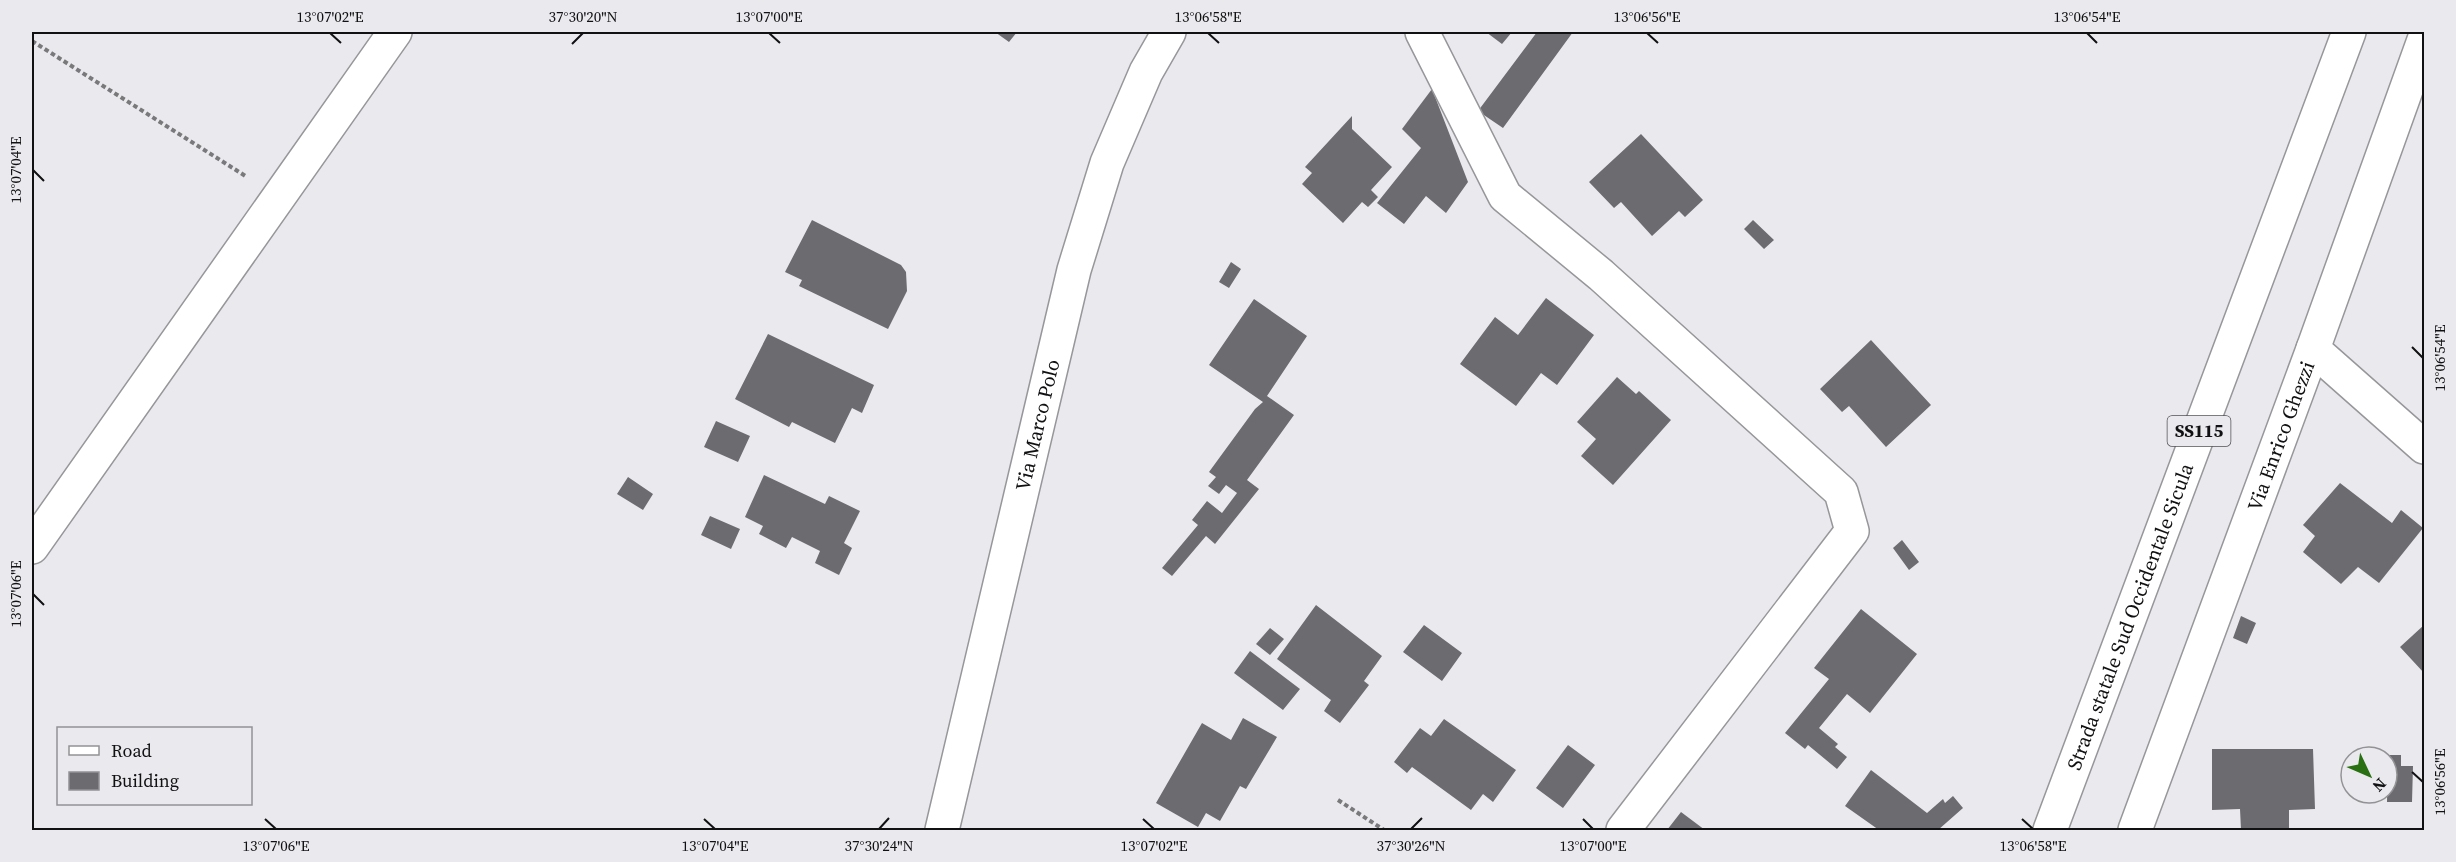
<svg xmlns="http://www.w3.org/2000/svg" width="2456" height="862" font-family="'Source Serif 4',serif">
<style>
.building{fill:#6c6b6f}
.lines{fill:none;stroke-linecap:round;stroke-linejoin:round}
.street-casing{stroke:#97969a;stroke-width:36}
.secondary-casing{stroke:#97969a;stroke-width:36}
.primary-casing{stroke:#97969a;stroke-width:36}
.path{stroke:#79797c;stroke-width:4;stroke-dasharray:4.5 3;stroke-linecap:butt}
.street{stroke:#fff;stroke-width:33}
.secondary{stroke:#fff;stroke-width:33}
.primary{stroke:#fff;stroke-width:33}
.ticks{fill:none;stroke:#111113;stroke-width:2}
.labels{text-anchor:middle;stroke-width:5;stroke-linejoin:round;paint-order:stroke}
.shield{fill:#eaeaee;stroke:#525255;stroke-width:1.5}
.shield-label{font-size:18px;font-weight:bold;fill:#111113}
.street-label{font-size:20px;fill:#111113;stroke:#eaeaee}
.neatline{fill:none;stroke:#111113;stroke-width:2}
.ticks-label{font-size:15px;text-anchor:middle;fill:#111113}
</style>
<rect width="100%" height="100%" fill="#eaeaee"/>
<path class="building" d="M 995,32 L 1017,32 L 1009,42 Z
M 1486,32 L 1512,32 L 1502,44 Z
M 1537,32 L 1573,32 L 1503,128 L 1478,111 Z
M 1432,89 L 1468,182 L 1446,213 L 1426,196 L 1404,224 L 1377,203 L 1421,148 L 1402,129 Z
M 1352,116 L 1352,129 L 1392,167 L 1371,190 L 1378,197 L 1368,207 L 1362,202 L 1343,223 L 1302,184 L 1312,173 L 1305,167 Z
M 1641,134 L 1703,200 L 1685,217 L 1679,211 L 1652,236 L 1621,202 L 1614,208 L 1589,182 Z
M 812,220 L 901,265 L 906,272 L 907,291 L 888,329 L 799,286 L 802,280 L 785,272 Z
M 1753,220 L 1774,240 L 1764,249 L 1744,229 Z
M 1231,262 L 1241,269 L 1229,288 L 1219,282 Z
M 1546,298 L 1594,335 L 1557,385 L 1541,373 L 1516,406 L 1460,364 L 1495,317 L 1518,335 Z
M 1254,299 L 1307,336 L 1267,396 L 1294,415 L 1247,480 L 1259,489 L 1215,544 L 1206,536 L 1172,576 L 1162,568 L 1198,525 L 1192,520 L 1207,501 L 1222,513 L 1237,493 L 1226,485 L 1219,494 L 1208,486 L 1216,477 L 1209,472 L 1255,409 L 1263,402 L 1209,365 Z
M 768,334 L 874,385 L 862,413 L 852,408 L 835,443 L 792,422 L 789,427 L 735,399 Z
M 1871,340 L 1931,405 L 1886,447 L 1849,406 L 1842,412 L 1820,389 Z
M 1617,377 L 1636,394 L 1639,391 L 1671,420 L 1613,485 L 1581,456 L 1596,439 L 1577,422 Z
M 716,421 L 750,436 L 738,462 L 704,447 Z
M 764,475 L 825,504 L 829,496 L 860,511 L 844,543 L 852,548 L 839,575 L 815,563 L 820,551 L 792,537 L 786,548 L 759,534 L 763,526 L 745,517 Z
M 628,477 L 653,494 L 643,510 L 617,494 Z
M 2340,483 L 2392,523 L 2401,510 L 2423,528 L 2379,583 L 2358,567 L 2341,584 L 2303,552 L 2315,536 L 2303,525 Z
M 710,516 L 740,529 L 731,549 L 701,535 Z
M 1902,540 L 1919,562 L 1909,570 L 1893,548 Z
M 1316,605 L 1382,656 L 1364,681 L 1369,685 L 1340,723 L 1324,711 L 1331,700 L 1277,659 Z
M 1861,609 L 1917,654 L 1870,713 L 1847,694 L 1819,728 L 1838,744 L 1835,747 L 1847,757 L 1837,769 L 1808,745 L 1805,749 L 1785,733 L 1829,679 L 1814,668 Z
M 2241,616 L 2256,623 L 2247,644 L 2233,638 Z
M 1424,625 L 1462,653 L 1442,681 L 1403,652 Z
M 2424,625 L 2424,673 L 2400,647 Z
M 1270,628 L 1284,639 L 1270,655 L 1256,644 Z
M 1250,651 L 1300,689 L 1283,710 L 1234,673 Z
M 1243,718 L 1277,737 L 1246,789 L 1240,786 L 1220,821 L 1206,813 L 1198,827 L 1156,803 L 1202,723 L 1231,740 Z
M 1444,719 L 1516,770 L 1493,802 L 1483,794 L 1471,810 L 1412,767 L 1407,773 L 1394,762 L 1420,728 L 1431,736 Z
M 1568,745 L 1595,765 L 1563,808 L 1536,788 Z
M 2212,749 L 2313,749 L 2315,809 L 2289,810 L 2289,830 L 2241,830 L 2240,809 L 2212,810 Z
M 2388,755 L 2401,755 L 2401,766 L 2413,766 L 2412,802 L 2387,802 Z
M 1871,770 L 1927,813 L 1943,799 L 1945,803 L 1953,796 L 1963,808 L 1938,830 L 1879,830 L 1845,806 Z
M 1681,812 L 1705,830 L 1667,830 Z"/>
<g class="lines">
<defs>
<g id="street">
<path d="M 1422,32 L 1505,196 L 1601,275 L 1841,492 L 1852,531 L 1623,830"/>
<path d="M 2313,349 L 2424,447"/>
<path d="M 32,547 L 395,32"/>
<path id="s1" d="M 2135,830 L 2313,349 L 2424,40"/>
</g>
<g id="secondary">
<path id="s2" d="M 942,830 L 1074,270 L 1107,163 L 1146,72 L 1169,32"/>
</g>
<g id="primary">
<path id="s3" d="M 2050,830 L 2349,32"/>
</g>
</defs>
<use href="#street" class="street-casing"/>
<use href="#secondary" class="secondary-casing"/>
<use href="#primary" class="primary-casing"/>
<path class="path" d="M 32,41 L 247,177
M 1338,800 L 1384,830"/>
<use href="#street" class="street"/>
<use href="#secondary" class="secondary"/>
<use href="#primary" class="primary"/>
</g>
<path class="ticks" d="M 330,33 L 341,43M 769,33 L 780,43M 1208,33 L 1219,43M 1647,33 L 1658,43M 2087,33 L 2097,43M 572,44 L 583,33M 33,170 L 44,181M 2412,347 L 2423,358M 33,594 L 44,605M 2412,772 L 2423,782M 265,819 L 276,829M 704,819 L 715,829M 1143,819 L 1154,829M 1583,819 L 1593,829M 2022,819 L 2033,829M 879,829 L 889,818M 1411,829 L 1422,818"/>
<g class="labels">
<rect class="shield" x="2167.5" y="416" width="63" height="30" rx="4.5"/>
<g class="shield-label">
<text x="2199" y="437">SS115</text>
</g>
<g class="street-label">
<text dy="7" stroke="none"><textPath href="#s2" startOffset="416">Via Marco Polo</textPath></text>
<text dy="7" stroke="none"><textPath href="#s1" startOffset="420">Via Enrico Ghezzi</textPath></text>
<text dy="7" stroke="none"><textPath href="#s3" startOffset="228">Strada statale Sud Occidentale Sicula</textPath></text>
</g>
</g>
<rect width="2456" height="862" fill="none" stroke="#eaeaee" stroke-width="66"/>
<rect x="57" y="727" width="195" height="78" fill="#eaeaee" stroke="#939396" stroke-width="1.5"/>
<rect x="69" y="746" width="30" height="9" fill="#ffffff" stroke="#939396" stroke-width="1.5"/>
<text x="111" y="757" font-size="18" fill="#111113">Road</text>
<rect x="69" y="772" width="30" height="18" fill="#6c6b6f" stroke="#939396" stroke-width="1.5"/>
<text x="111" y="787" font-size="18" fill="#111113">Building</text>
<g transform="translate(2369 775) rotate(134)"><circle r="28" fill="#eaeaee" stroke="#939396" stroke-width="1.5"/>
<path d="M0-4.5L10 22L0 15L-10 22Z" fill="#287011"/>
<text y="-9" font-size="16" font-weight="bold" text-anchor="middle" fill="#111113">N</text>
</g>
<rect x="33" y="33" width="2390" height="796" class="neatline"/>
<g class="ticks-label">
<text x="330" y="22">13°07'02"E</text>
<text x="583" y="22">37°30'20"N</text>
<text x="769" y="22">13°07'00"E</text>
<text x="1208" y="22">13°06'58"E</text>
<text x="1647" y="22">13°06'56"E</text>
<text x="2087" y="22">13°06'54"E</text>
<text transform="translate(16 170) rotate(-90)" y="5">13°07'04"E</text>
<text transform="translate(2440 358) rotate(-90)" y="5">13°06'54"E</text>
<text transform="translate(16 594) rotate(-90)" y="5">13°07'06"E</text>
<text transform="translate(2440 782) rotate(-90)" y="5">13°06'56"E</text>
<text x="276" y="851">13°07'06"E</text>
<text x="715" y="851">13°07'04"E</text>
<text x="879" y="851">37°30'24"N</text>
<text x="1154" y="851">13°07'02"E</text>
<text x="1411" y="851">37°30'26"N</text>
<text x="1593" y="851">13°07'00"E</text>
<text x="2033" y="851">13°06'58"E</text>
</g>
</svg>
